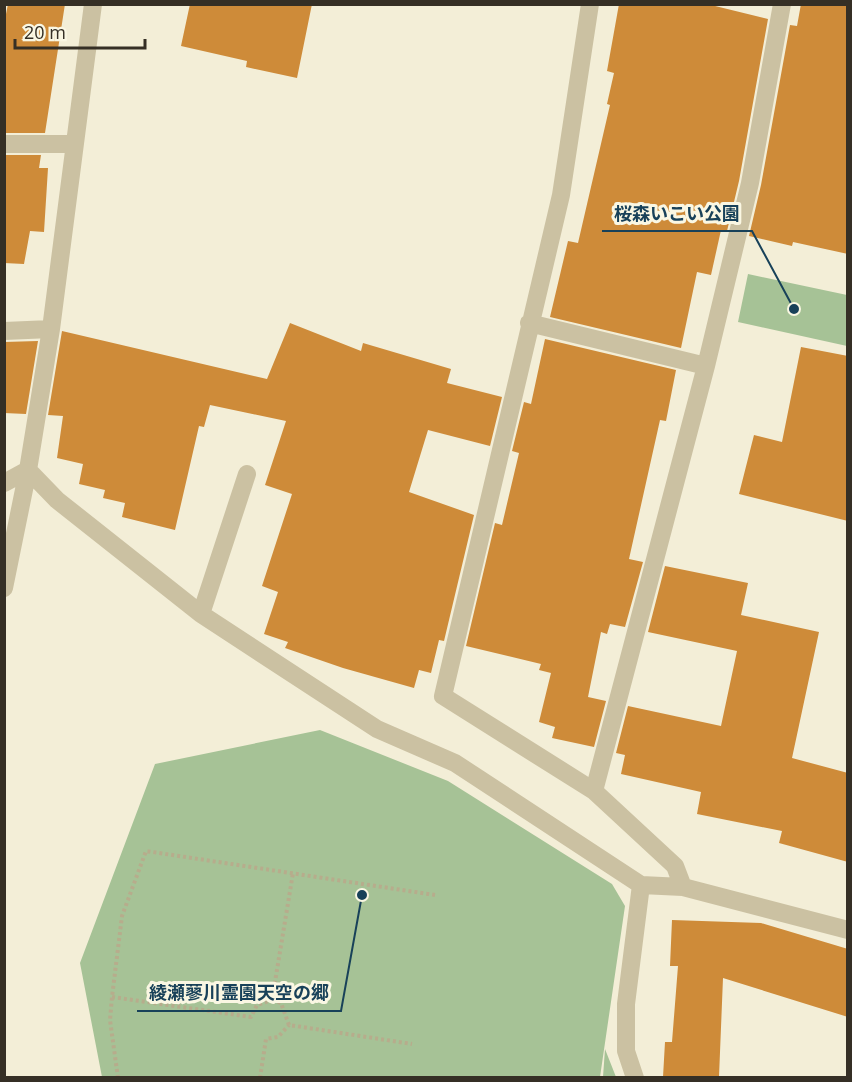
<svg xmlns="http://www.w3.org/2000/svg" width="852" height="1082" font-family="'Open Sans','Noto Sans JP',sans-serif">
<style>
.green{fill:#a6c296}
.building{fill:#ce8b39}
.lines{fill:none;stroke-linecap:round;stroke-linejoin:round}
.path{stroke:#b7ac8c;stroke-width:4;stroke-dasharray:3 3;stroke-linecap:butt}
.minor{stroke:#cbc1a2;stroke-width:18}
.leader{fill:none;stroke:#184159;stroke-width:2}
.callout-dot{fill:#184159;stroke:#faf7e3;stroke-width:2}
.callout-label{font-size:18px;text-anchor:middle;font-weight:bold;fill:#184159;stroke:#faf7e3;stroke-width:6;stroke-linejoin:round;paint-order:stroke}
</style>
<rect width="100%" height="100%" fill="#f3eed7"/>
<path class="green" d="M 748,274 L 847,295 L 847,346 L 738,322 Z
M 320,730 L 448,781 L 612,884 L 625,906 L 600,1077 L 102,1077 L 80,963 L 155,764 Z
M 605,1049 L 616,1077 L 603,1077 Z"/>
<path class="building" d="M 8,4 L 65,4 L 45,133 L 4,133 L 4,24 Z
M 190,4 L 312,4 L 297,78 L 246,67 L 247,61 L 181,46 Z
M 619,4 L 707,4 L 768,19 L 739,181 L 727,231 L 721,230 L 711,275 L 697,272 L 681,348 L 550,317 L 568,241 L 578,243 L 610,105 L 607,104 L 614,73 L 607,71 Z
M 801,4 L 848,4 L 848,254 L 793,242 L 792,246 L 749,236 L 761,185 L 790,25 L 797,26 Z
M 4,155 L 41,155 L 39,168 L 48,168 L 44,232 L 30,231 L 24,264 L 4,263 Z
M 290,323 L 361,351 L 363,343 L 451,369 L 447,383 L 502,397 L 490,446 L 428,430 L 409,492 L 474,515 L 444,641 L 439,640 L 431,673 L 419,670 L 414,688 L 343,668 L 285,648 L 288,642 L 264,634 L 278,592 L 262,586 L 292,494 L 265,485 L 286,421 L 210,405 L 204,427 L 199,426 L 175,530 L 122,517 L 125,503 L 103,498 L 105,490 L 79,484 L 83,464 L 57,458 L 63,416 L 48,415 L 62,331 L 267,379 Z
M 545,339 L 676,370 L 666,421 L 660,420 L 629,559 L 643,562 L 625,627 L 610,624 L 607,634 L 601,632 L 588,697 L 606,701 L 594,747 L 552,738 L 555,727 L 539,722 L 551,673 L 539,670 L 541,664 L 466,646 L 495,523 L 502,525 L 519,453 L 512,451 L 524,402 L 531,404 Z
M 38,341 L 26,414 L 4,413 L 4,342 Z
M 801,347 L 848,356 L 848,521 L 739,494 L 754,435 L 782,442 Z
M 665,566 L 748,583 L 741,615 L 819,632 L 792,758 L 848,773 L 848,862 L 779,843 L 782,831 L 697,814 L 701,792 L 621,774 L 625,755 L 616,753 L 628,706 L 721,726 L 737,651 L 648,632 Z
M 672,920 L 761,923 L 848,949 L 848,1017 L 723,978 L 719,1077 L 663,1077 L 665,1042 L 672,1042 L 678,966 L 670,966 Z"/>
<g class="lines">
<path class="path" d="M 112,997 L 251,1017 L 257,1005 L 272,1000 L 293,873
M 272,1000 L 281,1003 L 289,1025 L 412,1044
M 118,1078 L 110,1020 L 112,997 L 122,916 L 146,851 L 435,895
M 260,1078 L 266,1039 L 278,1037 L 289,1025"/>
<path class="minor" d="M 590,4 L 561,195 L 443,696 L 594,791 L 675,866 L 683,887
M 4,144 L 74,144
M 529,323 L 706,366
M 4,331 L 51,329
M 4,483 L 28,470 L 57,500 L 201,614 L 377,729 L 455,763 L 641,885 L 683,887 L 848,930
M 4,588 L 28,470 L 51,329 L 93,4
M 201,614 L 247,474
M 594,791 L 706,366 L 750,183 L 782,4
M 635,1078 L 626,1051 L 626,1004 L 641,885"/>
</g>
<path class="leader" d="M794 309L752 231H602M362 895L341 1011H137"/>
<g class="callout-dot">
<circle cx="794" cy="309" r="6"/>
<circle cx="362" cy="895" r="6"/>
</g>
<g class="callout-label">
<text x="677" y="220">桜森いこい公園</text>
<text x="239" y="999">綾瀬蓼川霊園天空の郷</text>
</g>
<rect width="852" height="1082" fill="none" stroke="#352f25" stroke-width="12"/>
<path d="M15 39v9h130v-9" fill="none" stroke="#352f25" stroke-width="3"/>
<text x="24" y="39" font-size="18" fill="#352f25" stroke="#faf7e3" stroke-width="4.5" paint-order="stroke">20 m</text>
</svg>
